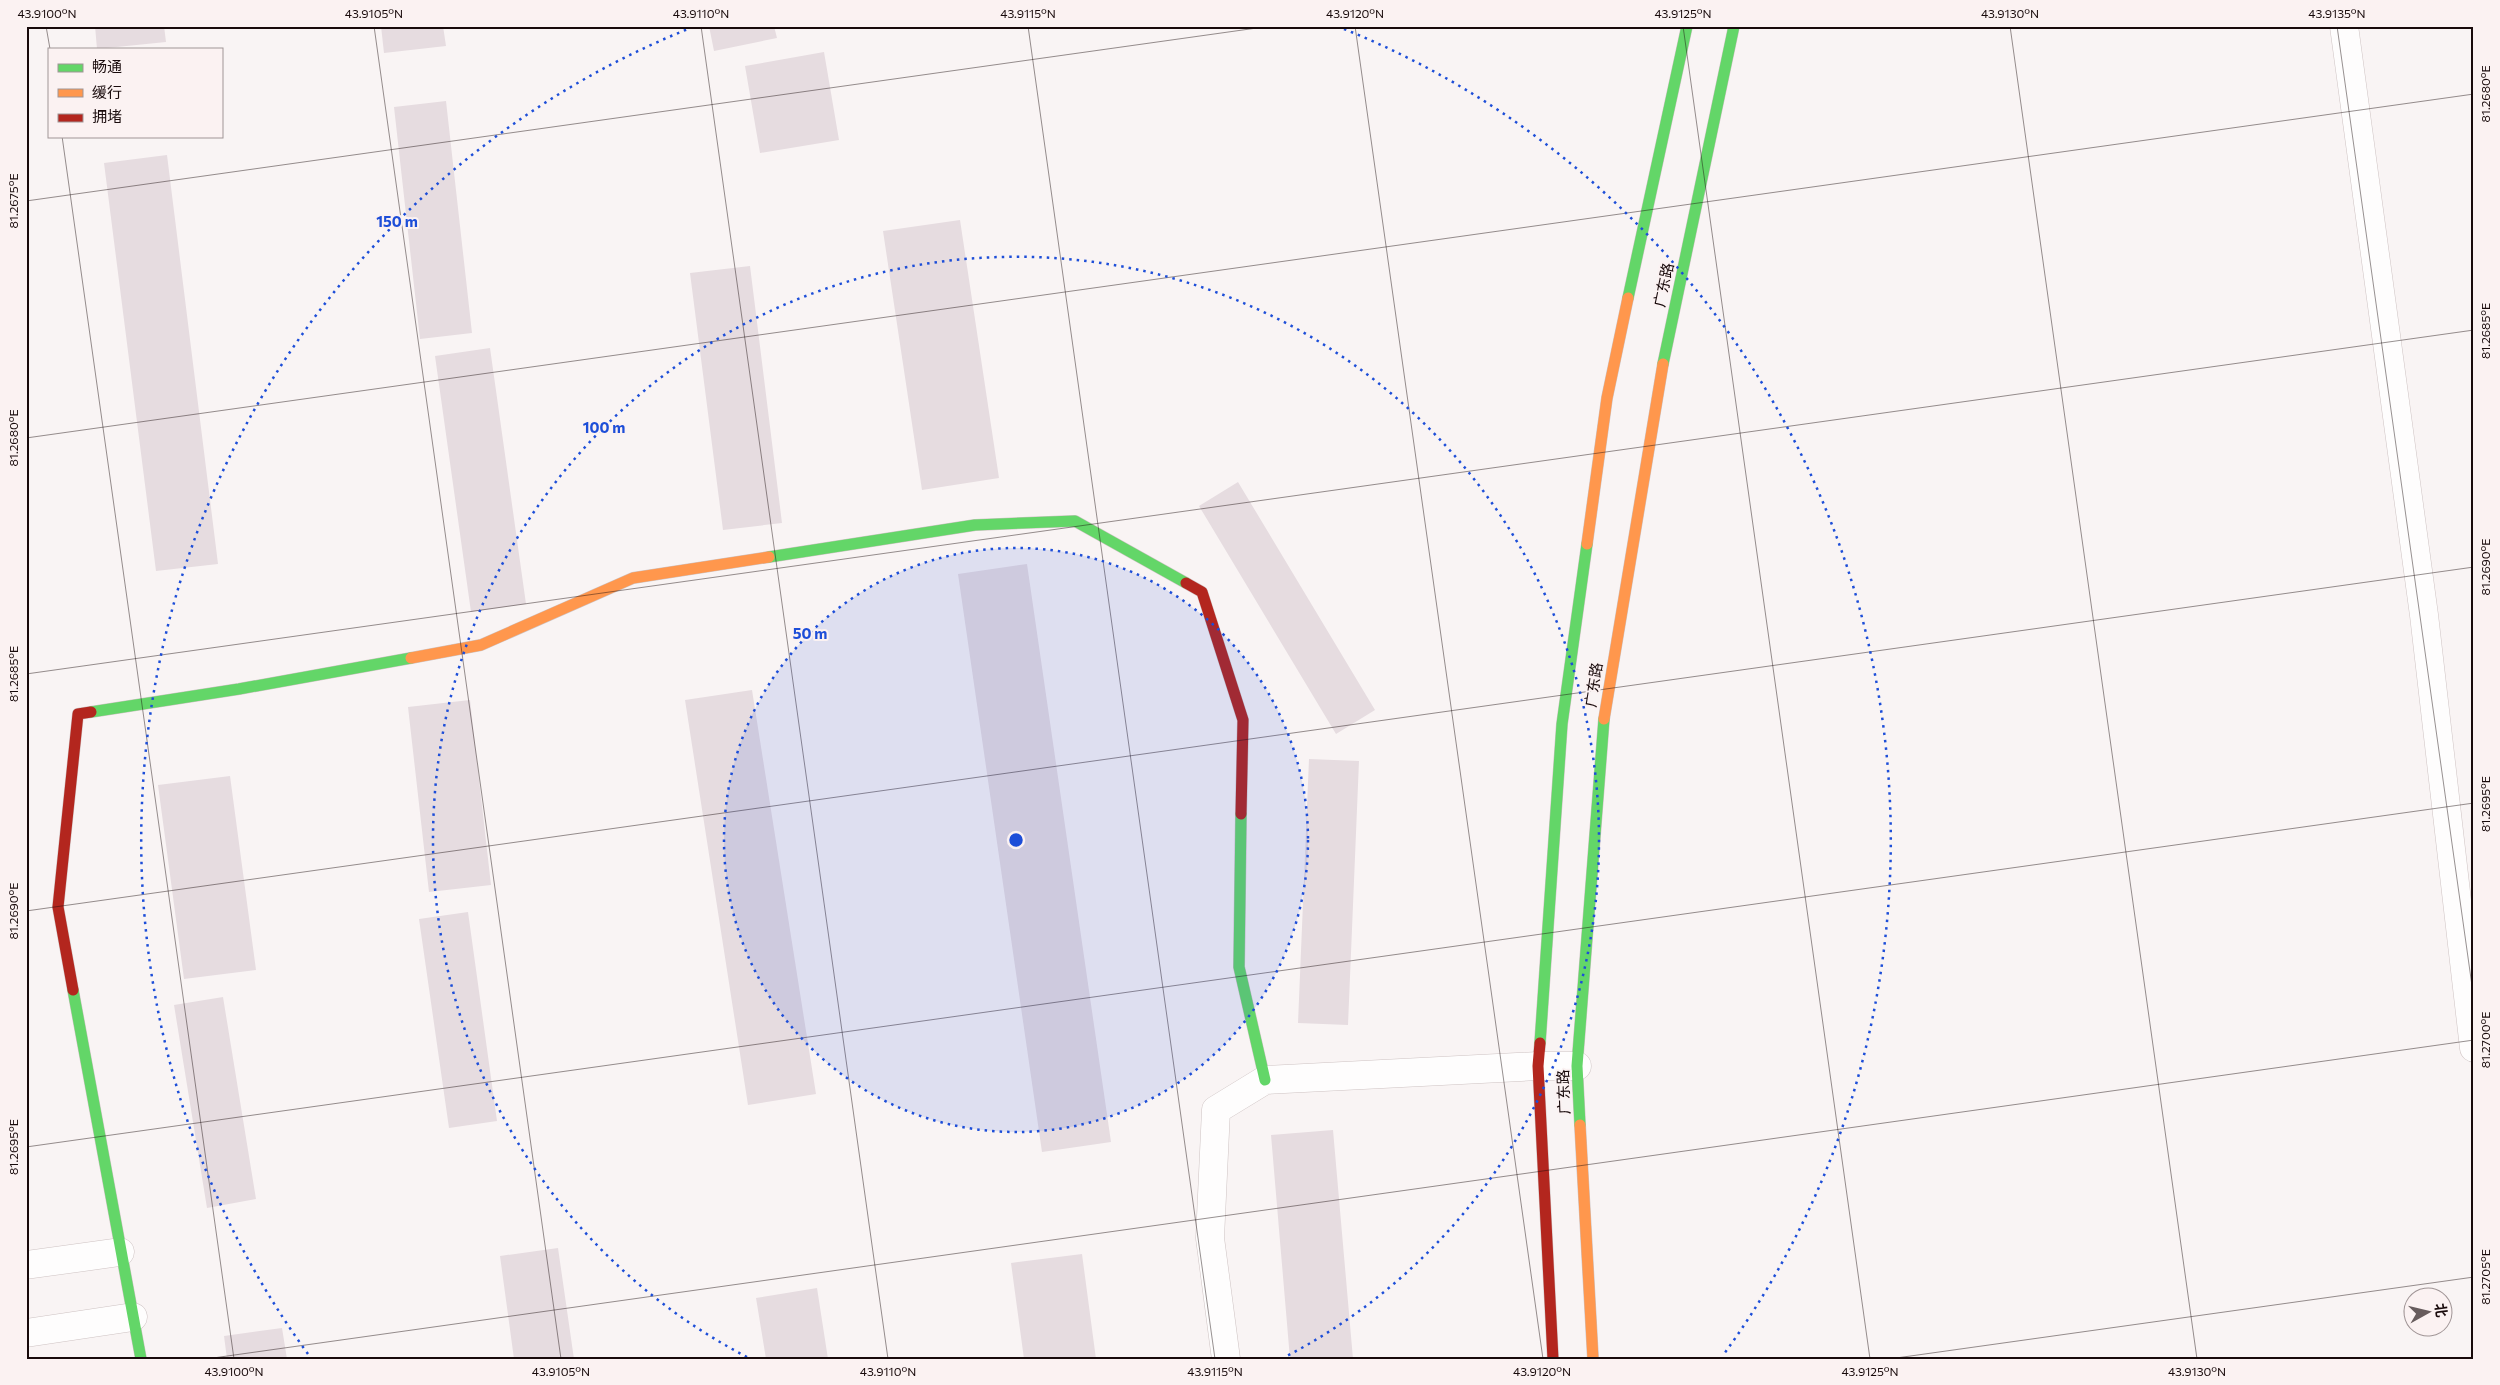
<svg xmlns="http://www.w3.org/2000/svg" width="2500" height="1385" font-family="Commissioner,'Noto Sans SC',sans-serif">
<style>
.building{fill:#e6dce0}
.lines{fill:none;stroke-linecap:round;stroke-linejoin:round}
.street-casing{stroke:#cec3c3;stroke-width:29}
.fast-casing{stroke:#cec3c3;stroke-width:12}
.slow-casing{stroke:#cec3c3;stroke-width:12}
.jam-casing{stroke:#cec3c3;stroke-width:12}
.street{stroke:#fefdfd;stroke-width:28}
.fast{stroke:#63d668;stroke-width:11}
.slow{stroke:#ff974d;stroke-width:11}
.jam{stroke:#b3261e;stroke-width:11}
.ticks{fill:none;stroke:#180a0b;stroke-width:1;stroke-opacity:0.45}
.ring{fill:none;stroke:#1d4ed8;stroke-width:2.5;stroke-dasharray:2.5 5}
.labels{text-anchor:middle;stroke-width:4;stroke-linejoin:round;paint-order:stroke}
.street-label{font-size:15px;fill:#180a0b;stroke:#fbf2f2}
.centre{fill:#1d4ed8;stroke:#fbf2f2;stroke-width:2.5}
.ring-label{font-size:15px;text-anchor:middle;font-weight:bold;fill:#1d4ed8;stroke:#fbf2f2;stroke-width:4;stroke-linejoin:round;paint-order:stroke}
.neatline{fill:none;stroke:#180a0b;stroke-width:2}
.ticks-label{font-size:12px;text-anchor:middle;fill:#180a0b}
</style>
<rect width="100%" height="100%" fill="#f9f4f4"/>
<path class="building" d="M 95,26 L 164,26 L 166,42 L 97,49 Z
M 381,26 L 443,26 L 446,46 L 384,53 Z
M 709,26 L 774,26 L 777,38 L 714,51 Z
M 824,52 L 839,140 L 760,153 L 745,66 Z
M 446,101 L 472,333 L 420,339 L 394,107 Z
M 167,155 L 218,564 L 156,571 L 104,163 Z
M 960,220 L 999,478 L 922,490 L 883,231 Z
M 750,266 L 782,523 L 723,530 L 690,273 Z
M 490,348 L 526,604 L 471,612 L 435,356 Z
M 1238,482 L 1375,710 L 1336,734 L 1199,506 Z
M 1027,564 L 1111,1142 L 1042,1152 L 958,574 Z
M 752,690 L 816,1094 L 748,1105 L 685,700 Z
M 470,700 L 491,885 L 429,892 L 408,707 Z
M 1309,759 L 1359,761 L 1348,1025 L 1298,1023 Z
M 230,776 L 256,970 L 184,979 L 158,785 Z
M 468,912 L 497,1121 L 449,1128 L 419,919 Z
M 223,997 L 256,1199 L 207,1208 L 174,1005 Z
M 1333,1130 L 1353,1359 L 1290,1359 L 1271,1135 Z
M 558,1248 L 574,1359 L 514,1359 L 500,1256 Z
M 1082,1254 L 1096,1359 L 1024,1359 L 1011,1263 Z
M 817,1288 L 828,1359 L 766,1359 L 756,1298 Z
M 282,1328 L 287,1359 L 227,1359 L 224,1336 Z"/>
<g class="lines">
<defs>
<path id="street" d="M 2344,26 L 2424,615 L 2474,1048
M 26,1265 L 120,1252
M 26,1333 L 133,1317
M 1226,1359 L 1210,1238 L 1216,1110 L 1265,1080 L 1538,1066 L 1577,1066"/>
<path id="fast" d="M 1628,298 L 1687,26
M 1663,364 L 1734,26
M 769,557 L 975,525 L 1075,521 L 1186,583
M 91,712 L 239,689 L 411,658
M 1241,814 L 1239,967 L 1265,1080
M 73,990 L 141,1359
M 1540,1043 L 1562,724 L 1587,544
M 1580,1125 L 1577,1066 L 1604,719"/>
<path id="slow" d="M 1587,544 L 1607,398 L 1628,298
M 411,658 L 481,645 L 633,578 L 769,557
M 1604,719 L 1663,364
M 1580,1125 L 1593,1359"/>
<path id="jam" d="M 1186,583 L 1202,592 L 1243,720 L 1241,814
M 73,990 L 58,907 L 78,714 L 91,712
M 1540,1043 L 1538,1066 L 1553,1359"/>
</defs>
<use href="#street" class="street-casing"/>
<use href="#fast" class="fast-casing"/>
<use href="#slow" class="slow-casing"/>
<use href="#jam" class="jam-casing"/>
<use href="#street" class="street"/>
<use href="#fast" class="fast"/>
<use href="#slow" class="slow"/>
<use href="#jam" class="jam"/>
</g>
<path class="ticks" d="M 46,26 L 50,49M 374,26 L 561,1359M 701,26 L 888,1359M 1028,26 L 1215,1359M 1355,26 L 1543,1359M 1683,26 L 1870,1359M 2010,26 L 2197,1359M 2337,26 L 2474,1000M 62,136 L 234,1359M 26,201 L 1271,26M 26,438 L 2474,94M 26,674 L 2474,330M 26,911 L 2474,567M 26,1147 L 2474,803M 206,1359 L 2474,1040M 1889,1359 L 2474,1277"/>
<circle cx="1016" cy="840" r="292" fill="#1d4ed8" fill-opacity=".12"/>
<g class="ring">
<circle cx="1016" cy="840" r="292"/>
<path d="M747 1357A583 583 0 1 1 1285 1357"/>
<path d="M308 1354A875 875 0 0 1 688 29M1344 29A875 875 0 0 1 1724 1354"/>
</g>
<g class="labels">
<g class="street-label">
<text transform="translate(1664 285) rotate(-78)" y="5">广东路</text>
<text transform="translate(1594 685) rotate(-81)" y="5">广东路</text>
<text transform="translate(1564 1092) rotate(-92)" y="5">广东路</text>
</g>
</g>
<circle cx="1016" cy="840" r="8" class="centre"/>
<g class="ring-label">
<text x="397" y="227">150 m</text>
<text x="604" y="433">100 m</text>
<text x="810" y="639">50 m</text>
</g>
<rect width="2500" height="1385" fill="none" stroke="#fbf2f2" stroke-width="55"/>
<rect x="48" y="48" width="175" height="90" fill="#fbf2f2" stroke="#a09596"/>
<rect x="58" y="64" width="25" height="8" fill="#63d668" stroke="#a09596"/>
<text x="92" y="72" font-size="15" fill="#180a0b">畅通</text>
<rect x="58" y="89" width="25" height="8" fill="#ff974d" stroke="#a09596"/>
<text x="92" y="98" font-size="15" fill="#180a0b">缓行</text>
<rect x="58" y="114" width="25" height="8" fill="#b3261e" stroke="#a09596"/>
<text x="92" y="122" font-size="15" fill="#180a0b">拥堵</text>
<g transform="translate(2428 1312) rotate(82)"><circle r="24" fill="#fbf2f2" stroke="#a09596"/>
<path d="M0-4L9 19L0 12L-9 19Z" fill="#675c5d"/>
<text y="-8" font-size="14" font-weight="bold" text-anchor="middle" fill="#180a0b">北</text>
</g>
<rect x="28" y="28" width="2444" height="1330" class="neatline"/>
<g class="ticks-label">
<text x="47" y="18">43.9100°N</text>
<text x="374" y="18">43.9105°N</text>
<text x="701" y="18">43.9110°N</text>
<text x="1028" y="18">43.9115°N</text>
<text x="1355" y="18">43.9120°N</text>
<text x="1683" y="18">43.9125°N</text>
<text x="2010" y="18">43.9130°N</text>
<text x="2337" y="18">43.9135°N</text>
<text transform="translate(2486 94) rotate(-90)" y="4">81.2680°E</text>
<text transform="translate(14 201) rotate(-90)" y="4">81.2675°E</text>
<text transform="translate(2486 331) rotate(-90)" y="4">81.2685°E</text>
<text transform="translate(14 438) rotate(-90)" y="4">81.2680°E</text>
<text transform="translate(2486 567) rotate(-90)" y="4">81.2690°E</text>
<text transform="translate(14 674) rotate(-90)" y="4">81.2685°E</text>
<text transform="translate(2486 804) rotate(-90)" y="4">81.2695°E</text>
<text transform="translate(14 911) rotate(-90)" y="4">81.2690°E</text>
<text transform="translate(2486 1040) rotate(-90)" y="4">81.2700°E</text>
<text transform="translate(14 1147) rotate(-90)" y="4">81.2695°E</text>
<text transform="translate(2486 1277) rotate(-90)" y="4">81.2705°E</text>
<text x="234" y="1376">43.9100°N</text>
<text x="561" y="1376">43.9105°N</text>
<text x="888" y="1376">43.9110°N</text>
<text x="1215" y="1376">43.9115°N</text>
<text x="1542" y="1376">43.9120°N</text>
<text x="1870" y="1376">43.9125°N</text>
<text x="2197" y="1376">43.9130°N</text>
</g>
</svg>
